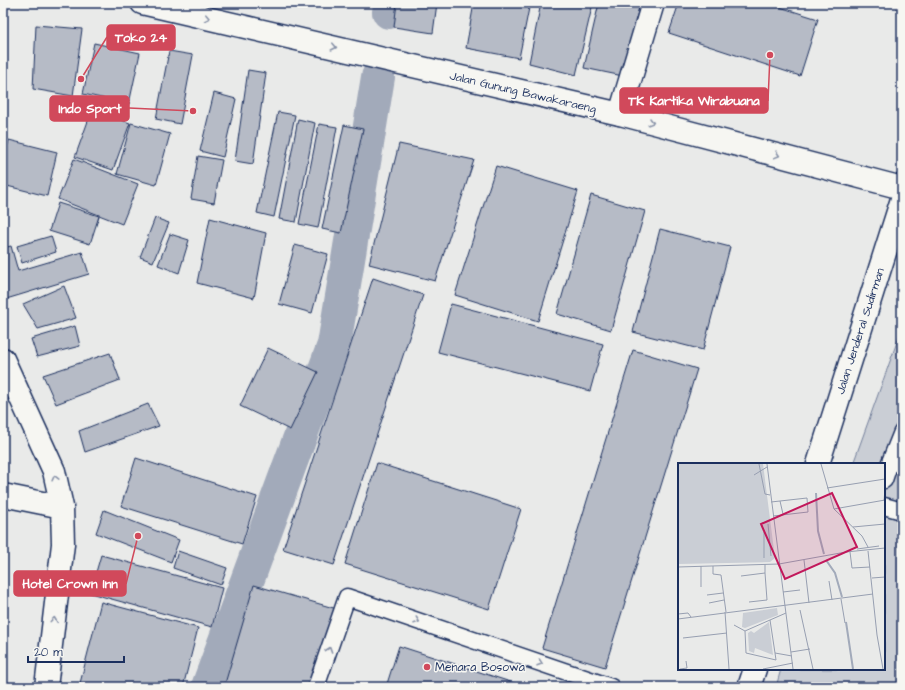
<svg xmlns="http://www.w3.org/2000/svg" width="905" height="690" font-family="'Architects Daughter',sans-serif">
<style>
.green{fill:#caced5;stroke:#727e9a}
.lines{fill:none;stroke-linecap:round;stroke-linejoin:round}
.canal{stroke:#a2aaba;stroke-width:34}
.building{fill:#b6bbc6;stroke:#1b2f5e}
.service-casing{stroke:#1b2f5e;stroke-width:19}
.minor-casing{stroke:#1b2f5e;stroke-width:25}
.secondary-casing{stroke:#1b2f5e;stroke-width:25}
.primary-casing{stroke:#1b2f5e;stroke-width:25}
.service{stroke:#f6f6f2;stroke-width:16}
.minor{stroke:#f6f6f2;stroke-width:22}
.secondary{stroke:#f6f6f2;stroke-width:22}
.primary{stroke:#f6f6f2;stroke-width:22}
.oneway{stroke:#8892a8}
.poi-dot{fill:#d1495b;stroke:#f6f6f2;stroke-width:1.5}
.labels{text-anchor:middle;stroke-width:3;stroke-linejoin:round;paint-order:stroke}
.street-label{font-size:12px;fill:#1b2f5e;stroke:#f6f6f2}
.poi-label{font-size:12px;fill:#1b2f5e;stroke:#f6f6f2;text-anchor:start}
.inset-river{fill:none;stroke:#a2aaba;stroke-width:2}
.inset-road{fill:none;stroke:#979fb1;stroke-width:1}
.view{fill:#c2185b;fill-opacity:0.15;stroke:#c2185b;stroke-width:2}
.inset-edge{fill:none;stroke:#1b2f5e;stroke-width:2}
.leader{fill:none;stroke:#d1495b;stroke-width:1.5}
.callout-dot{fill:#d1495b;stroke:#f6f6f2;stroke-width:1.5}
.callout{fill:#d1495b;stroke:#d1495b;stroke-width:1.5}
.callout-label{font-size:13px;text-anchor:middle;font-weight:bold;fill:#fff}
</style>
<rect width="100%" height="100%" fill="#e9eae9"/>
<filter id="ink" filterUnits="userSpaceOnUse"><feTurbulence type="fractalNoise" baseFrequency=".025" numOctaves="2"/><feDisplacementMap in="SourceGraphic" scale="8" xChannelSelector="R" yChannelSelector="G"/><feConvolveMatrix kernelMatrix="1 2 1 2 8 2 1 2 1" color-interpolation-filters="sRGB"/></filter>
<g filter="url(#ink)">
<path class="green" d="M 902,328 L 902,687 L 776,687 L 781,669 L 884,669 L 884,464 L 853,464 Z"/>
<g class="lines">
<path class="canal" d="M 389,12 L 391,3
M 208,687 L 334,345 L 378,77"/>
</g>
<path class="building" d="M 397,3 L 437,3 L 433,33 L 394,27 Z
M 474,3 L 530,3 L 519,58 L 466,48 Z
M 541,3 L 593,3 L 576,75 L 529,63 Z
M 599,3 L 640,3 L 623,76 L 584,68 Z
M 679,3 L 767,3 L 818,19 L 800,76 L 669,33 Z
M 36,25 L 82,29 L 73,96 L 33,89 Z
M 94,43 L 140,53 L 129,104 L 83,94 Z
M 169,51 L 193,55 L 180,124 L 156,119 Z
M 248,70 L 266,73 L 253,164 L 235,161 Z
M 214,93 L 236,99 L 223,157 L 200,151 Z
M 92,110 L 130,123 L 113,170 L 75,157 Z
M 278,112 L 295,115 L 274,217 L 257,213 Z
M 298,119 L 315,123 L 296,222 L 279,219 Z
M 131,123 L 170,134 L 156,185 L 117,174 Z
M 319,124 L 337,127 L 318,228 L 299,224 Z
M 344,125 L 363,129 L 341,233 L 322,229 Z
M 9,140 L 57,152 L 47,196 L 3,185 L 3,163 Z
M 399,144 L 474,160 L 435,281 L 369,264 Z
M 198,156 L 222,160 L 214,203 L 191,199 Z
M 74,159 L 138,184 L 122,224 L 58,199 Z
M 496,166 L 578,191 L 538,321 L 455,295 Z
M 591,195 L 645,211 L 611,330 L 557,314 Z
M 58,203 L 99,216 L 90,244 L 49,231 Z
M 155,218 L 169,223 L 153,262 L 140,257 Z
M 210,218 L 266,233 L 254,298 L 197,283 Z
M 660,229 L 730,247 L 703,350 L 633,332 Z
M 170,234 L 189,240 L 179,273 L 158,265 Z
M 51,236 L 56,252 L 22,263 L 17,246 Z
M 295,245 L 328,254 L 312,313 L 279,304 Z
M 11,246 L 18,271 L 82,252 L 89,274 L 3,300 L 3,248 Z
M 373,278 L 423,295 L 334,565 L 283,549 Z
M 64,286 L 76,318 L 38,329 L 23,304 Z
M 451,304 L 603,344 L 590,391 L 438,352 Z
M 75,326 L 80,346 L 37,357 L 31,339 Z
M 268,348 L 318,372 L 290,430 L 240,406 Z
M 633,350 L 697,369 L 605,667 L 542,648 Z
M 110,353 L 120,380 L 56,404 L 43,375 Z
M 148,404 L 159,426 L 85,452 L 79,431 Z
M 136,458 L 257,497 L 242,544 L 121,506 Z
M 377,463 L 521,509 L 489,609 L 345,564 Z
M 104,510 L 179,540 L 171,562 L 96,533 Z
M 178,551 L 227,568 L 221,585 L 173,568 Z
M 101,555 L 222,588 L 212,627 L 90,593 Z
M 254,585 L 337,609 L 314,687 L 224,687 Z
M 101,602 L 198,628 L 183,687 L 79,687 Z
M 399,646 L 526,687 L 386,687 Z"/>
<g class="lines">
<defs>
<path id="service" d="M 884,480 L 890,462 L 902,432
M 884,506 L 902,511
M 316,687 L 347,597 L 611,687"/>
<path id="minor" d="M 620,114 L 653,3
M 3,359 L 54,471 L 62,507 L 63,544 L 46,687
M 3,495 L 62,507"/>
<path id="secondary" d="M 142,3 L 620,114 L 902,188"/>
<path id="primary" d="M 818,464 L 902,199
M 749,687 L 755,669"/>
</defs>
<use href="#service" class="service-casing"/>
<use href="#minor" class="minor-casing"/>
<use href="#secondary" class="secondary-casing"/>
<use href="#primary" class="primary-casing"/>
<use href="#service" class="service"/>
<use href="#minor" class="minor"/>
<use href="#secondary" class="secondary"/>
<use href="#primary" class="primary"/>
</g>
<defs><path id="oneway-chevron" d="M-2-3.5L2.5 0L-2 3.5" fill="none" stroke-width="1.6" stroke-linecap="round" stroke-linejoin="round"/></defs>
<g class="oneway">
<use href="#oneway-chevron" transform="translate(207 18) rotate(13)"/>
<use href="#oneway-chevron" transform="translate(334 47) rotate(13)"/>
<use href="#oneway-chevron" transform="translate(651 122) rotate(15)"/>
<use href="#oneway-chevron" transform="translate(777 155) rotate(15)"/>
<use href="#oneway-chevron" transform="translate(55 478) rotate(-104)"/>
<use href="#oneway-chevron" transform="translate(54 620) rotate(-83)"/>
<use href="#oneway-chevron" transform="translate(417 621) rotate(19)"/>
<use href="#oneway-chevron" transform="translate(329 650) rotate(-71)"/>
<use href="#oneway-chevron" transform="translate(540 663) rotate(19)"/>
</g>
</g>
<circle class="poi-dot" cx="427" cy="667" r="4"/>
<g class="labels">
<g class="street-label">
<text transform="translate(523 92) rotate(13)" y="4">Jalan Gunung Bawakaraeng</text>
<text transform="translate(860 331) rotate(-72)" y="4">Jalan Jenderal Sudirman</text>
</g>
<g class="poi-label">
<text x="435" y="671">Menara Bosowa</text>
</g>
</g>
<g transform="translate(678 463)">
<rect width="207" height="207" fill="#e9eae9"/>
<path d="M 0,1 L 85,1 L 97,95 L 92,99 L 0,101 ZM 99,145 L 100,152 L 67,165 L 64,164 L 65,150 ZM 91,159 L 95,192 L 77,185 L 76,190 L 71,188 L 70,170 L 73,168 L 76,170 Z" fill="#caced5"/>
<path class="inset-river" d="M 138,30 L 140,68 L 146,91M 148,97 L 157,110 L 164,134M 168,159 L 175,206"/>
<path class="inset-road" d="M 81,1 L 87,31 L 92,32M 89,1 L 115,206M 143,1 L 156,46 L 184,73 L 190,84M 76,12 L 89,4M 149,25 L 207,16M 206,38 L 207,26M 93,39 L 102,38 L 105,51M 156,46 L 207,37M 95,53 L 130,49 L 129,35 L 102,38M 90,61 L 93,93M 175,64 L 207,61M 86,69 L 86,95M 179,86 L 201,83M 190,88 L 199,172 L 205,206M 172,89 L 174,105 L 192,104M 126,97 L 131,140M 101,101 L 168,89 L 207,85M 35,103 L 35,111 L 43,112 L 48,149M 0,104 L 101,101M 63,113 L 87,110 L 87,101M 194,115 L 207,114M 151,118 L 154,137M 23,124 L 23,103M 105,129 L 122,127M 29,132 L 45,130M 163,136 L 167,160M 71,139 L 89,137 L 87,110M 31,140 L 46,137M 122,147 L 135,206M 47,149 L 51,206M 108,150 L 92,157 L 97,190 L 114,193M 0,151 L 10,150 L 13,154M 0,156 L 195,131M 92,157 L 67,168 L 68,190 L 98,197 L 97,190M 56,162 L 67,168M 5,175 L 49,170M 113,189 L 132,186M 2,206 L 9,205 L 8,198M 85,206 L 115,200"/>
<path class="view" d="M 154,30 L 179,84 L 107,116 L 83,61 Z"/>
<rect width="207" height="207" class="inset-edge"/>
</g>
<path class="leader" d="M81 79L107 37M770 55L768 101M193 111L129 108M138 536L126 584"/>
<g class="callout-dot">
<circle cx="81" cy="79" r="4"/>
<circle cx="770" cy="55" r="4"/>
<circle cx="193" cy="111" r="4"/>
<circle cx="138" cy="536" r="4"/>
</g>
<g class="callout">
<rect x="107" y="25" width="68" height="25" rx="4"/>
<rect x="620" y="88" width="148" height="25" rx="4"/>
<rect x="50" y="96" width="79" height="25" rx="4"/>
<rect x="14" y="571" width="112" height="25" rx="4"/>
</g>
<g class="callout-label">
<text x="141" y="42">Toko 24</text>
<text x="694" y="105">TK Kartika Wirabuana</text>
<text x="90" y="113">Indo Sport</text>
<text x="70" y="588">Hotel Crown Inn</text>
</g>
<rect width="905" height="690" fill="none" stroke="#f6f6f2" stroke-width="16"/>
<rect x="8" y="8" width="889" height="674" fill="none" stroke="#1b2f5e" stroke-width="1.5" filter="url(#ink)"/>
<path d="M28 656v6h96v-6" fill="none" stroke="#1b2f5e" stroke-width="2"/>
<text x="34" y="656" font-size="12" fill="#1b2f5e" stroke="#f6f6f2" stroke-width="3" paint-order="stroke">20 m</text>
</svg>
